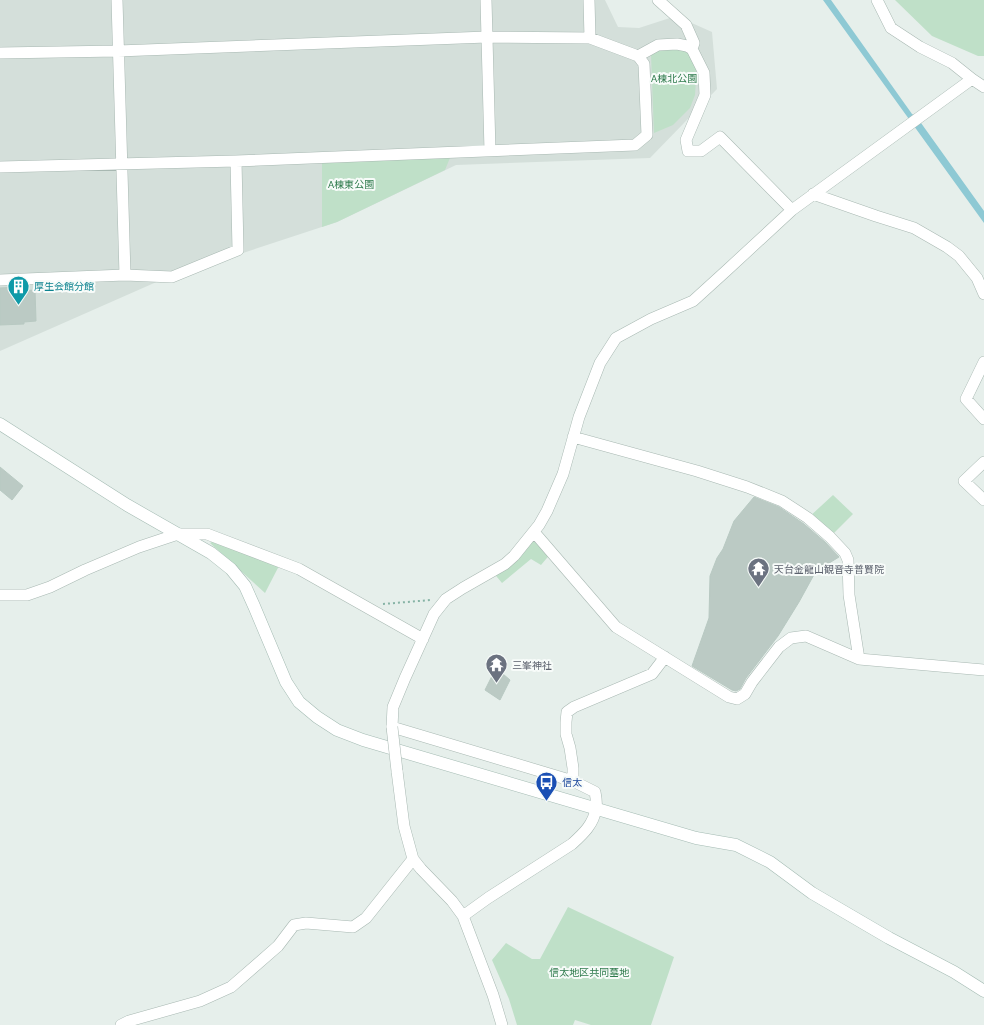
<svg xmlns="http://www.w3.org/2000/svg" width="984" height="1025" font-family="'DM Sans','Noto Sans JP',sans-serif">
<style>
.built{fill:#d4dfda}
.green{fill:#bfe0c8}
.water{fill:#8ec9d4}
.building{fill:#bbcac4;stroke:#b8c9c2}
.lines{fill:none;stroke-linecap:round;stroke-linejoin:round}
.street-casing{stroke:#a8b8b2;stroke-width:12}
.secondary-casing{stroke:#a4bbb3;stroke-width:13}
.path{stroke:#86b3a5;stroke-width:2;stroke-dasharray:2 3;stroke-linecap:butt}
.street{stroke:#fff;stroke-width:11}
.secondary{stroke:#fff;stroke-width:12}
.street-bridge-casing{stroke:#a8b8b2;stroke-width:12;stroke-linecap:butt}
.street-bridge{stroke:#fff;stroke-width:11}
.labels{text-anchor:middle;stroke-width:4;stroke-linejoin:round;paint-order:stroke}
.park-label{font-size:10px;fill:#2d7a4b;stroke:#f7fbf9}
.culture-label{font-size:10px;fill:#0d838f;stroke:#f7fbf9;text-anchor:start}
.worship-label{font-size:10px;fill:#5b616d;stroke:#f7fbf9;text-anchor:start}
.transit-label{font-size:10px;fill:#164399;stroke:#f7fbf9;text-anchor:start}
</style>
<rect width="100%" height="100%" fill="#e6efeb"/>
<path class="built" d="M 0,0 L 605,0 L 618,27 L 639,28 L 676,16 L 712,32 L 717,89 L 650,158 L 456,165 L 337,222 L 161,280 L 0,351 Z"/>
<path class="green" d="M 895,0 L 984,0 L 984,56 L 978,56 L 932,36 Z
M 658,48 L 684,49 L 696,59 L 696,79 L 695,95 L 690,108 L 673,125 L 654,133 L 651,54 Z
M 452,153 L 445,170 L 337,222 L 322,227 L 322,157 Z
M 833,495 L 853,514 L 830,537 L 808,518 Z
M 534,532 L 552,552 L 541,565 L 531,559 L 502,583 L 492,571 Z
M 219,538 L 281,562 L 265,593 L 210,543 Z
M 568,907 L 674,957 L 651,1025 L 591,1025 L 575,1020 L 573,1025 L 517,1025 L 509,999 L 492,960 L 506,943 L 532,959 L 540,959 Z"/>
<path class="water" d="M 823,0 L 831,0 L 912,114 L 916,116 L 984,211 L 984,223 Z"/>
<path class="building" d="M 18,287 L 18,291 L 35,290 L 36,321 L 24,322 L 24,324 L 0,325 L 0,288 Z
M 0,467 L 23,486 L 12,500 L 0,490 Z
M 754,497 L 779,507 L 804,524 L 825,542 L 839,557 L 816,571 L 799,602 L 778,636 L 746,678 L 740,689 L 736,691 L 732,690 L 692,666 L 709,618 L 710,576 L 717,558 L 723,549 L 734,521 Z
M 496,668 L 510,680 L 500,700 L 485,690 Z"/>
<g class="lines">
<defs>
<path id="street" d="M 117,0 L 125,275
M 486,0 L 490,151
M 589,0 L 590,38
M 658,0 L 686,25 L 694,43 L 692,49
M 877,0 L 891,28 L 920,47 L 952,63 L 972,79 L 984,87
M 0,53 L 118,51 L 487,37 L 590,38 L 638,56 L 644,64 L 647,135 L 635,145 L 236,161 L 0,167
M 638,56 L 658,45 L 677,44 L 687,46 L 692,49 L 704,73 L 705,95 L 686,140 L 688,151 L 701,151 L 720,137 L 792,210
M 813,194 L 876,216 L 914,228 L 947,247 L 959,256 L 977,278 L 984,294
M 0,280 L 125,275 L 172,277 L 238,250 L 236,161
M 984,362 L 966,399 L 984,419
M 573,437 L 697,471 L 747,487 L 782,501 L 808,518 L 830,537 L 845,553 L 848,560 L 849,595 L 859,659
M 984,462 L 964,481 L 984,500
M 534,532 L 616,627 L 729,697 L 737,699 L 745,694 L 752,682 L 779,647 L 791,638 L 806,636 L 859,659 L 984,670
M 0,595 L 27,595 L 50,587 L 85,570 L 139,547 L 178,534 L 207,534 L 299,569 L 423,639
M 397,771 L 404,826 L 413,859 L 421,869 L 452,901 L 463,916 L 493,995 L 502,1025
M 573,781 L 573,768 L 570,748 L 566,734 L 566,722 L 567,712 L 574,707 L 652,674 L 665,657
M 463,916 L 488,898 L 572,844 C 583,834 594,824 596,808 C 597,803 596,797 595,792 L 573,781 L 392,727 L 393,707 L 405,678 L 434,614 L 446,599 L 463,588 L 505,564 L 514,556 L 539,525 L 547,511 L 563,474 L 579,417 L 600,363 L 616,338 L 651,319 L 693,301 L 726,271 L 792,210 L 972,79
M 121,1025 L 129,1021 L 200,1001 L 231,987 L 278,946 L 294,925 L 306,923 L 353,927 L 366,918 L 413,859"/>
<path id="secondary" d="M 0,424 L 127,505 L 211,553 L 231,569 L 245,586 L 254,606 L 286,682 L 299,702 L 317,717 L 337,730 L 363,740 L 696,838 L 736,845 L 770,862 L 812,893 L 889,938 L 954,972 L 984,991"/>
</defs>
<use href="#street" class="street-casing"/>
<use href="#secondary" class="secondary-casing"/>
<path class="path" d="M 383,604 L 431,600"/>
<use href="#street" class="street"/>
<use href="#secondary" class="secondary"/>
<defs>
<path id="street-bridge" d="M 392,727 L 397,771"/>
</defs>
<use href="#street-bridge" class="street-bridge-casing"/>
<use href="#street-bridge" class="street-bridge"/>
</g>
<defs>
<symbol id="building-pin" viewBox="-11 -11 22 30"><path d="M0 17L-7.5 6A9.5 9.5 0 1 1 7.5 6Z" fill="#0f9aa8" stroke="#f7fbf9"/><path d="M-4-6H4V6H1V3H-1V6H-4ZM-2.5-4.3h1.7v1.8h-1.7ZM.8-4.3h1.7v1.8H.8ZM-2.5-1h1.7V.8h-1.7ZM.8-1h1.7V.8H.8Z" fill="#fff"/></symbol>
<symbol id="temple-pin" viewBox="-11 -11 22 30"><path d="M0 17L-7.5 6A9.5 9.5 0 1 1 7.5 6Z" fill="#6b7280" stroke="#f7fbf9"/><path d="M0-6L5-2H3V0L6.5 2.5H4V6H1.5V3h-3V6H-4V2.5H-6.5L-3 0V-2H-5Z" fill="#fff"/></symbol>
<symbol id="bus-pin" viewBox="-11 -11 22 30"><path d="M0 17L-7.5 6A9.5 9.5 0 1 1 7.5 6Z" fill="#1a4fb4" stroke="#f7fbf9"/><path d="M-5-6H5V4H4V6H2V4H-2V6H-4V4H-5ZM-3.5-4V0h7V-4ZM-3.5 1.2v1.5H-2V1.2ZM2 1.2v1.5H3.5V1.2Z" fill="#fff"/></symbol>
</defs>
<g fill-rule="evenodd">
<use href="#building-pin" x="6" y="274" width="25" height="34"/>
<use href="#temple-pin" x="746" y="556" width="25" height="34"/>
<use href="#temple-pin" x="484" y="652" width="25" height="34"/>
<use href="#bus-pin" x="534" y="770" width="25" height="34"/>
</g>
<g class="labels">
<g class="park-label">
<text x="674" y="82">A棟北公園</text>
<text x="351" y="188">A棟東公園</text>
<text x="589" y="976">信太地区共同墓地</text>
</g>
<g class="culture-label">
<text x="34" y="290">厚生会館分館</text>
</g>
<g class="worship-label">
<text x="774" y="573">天台金龍山観音寺普賢院</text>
<text x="512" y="669">三峯神社</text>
</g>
<g class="transit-label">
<text x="562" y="786">信太</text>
</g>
</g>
</svg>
